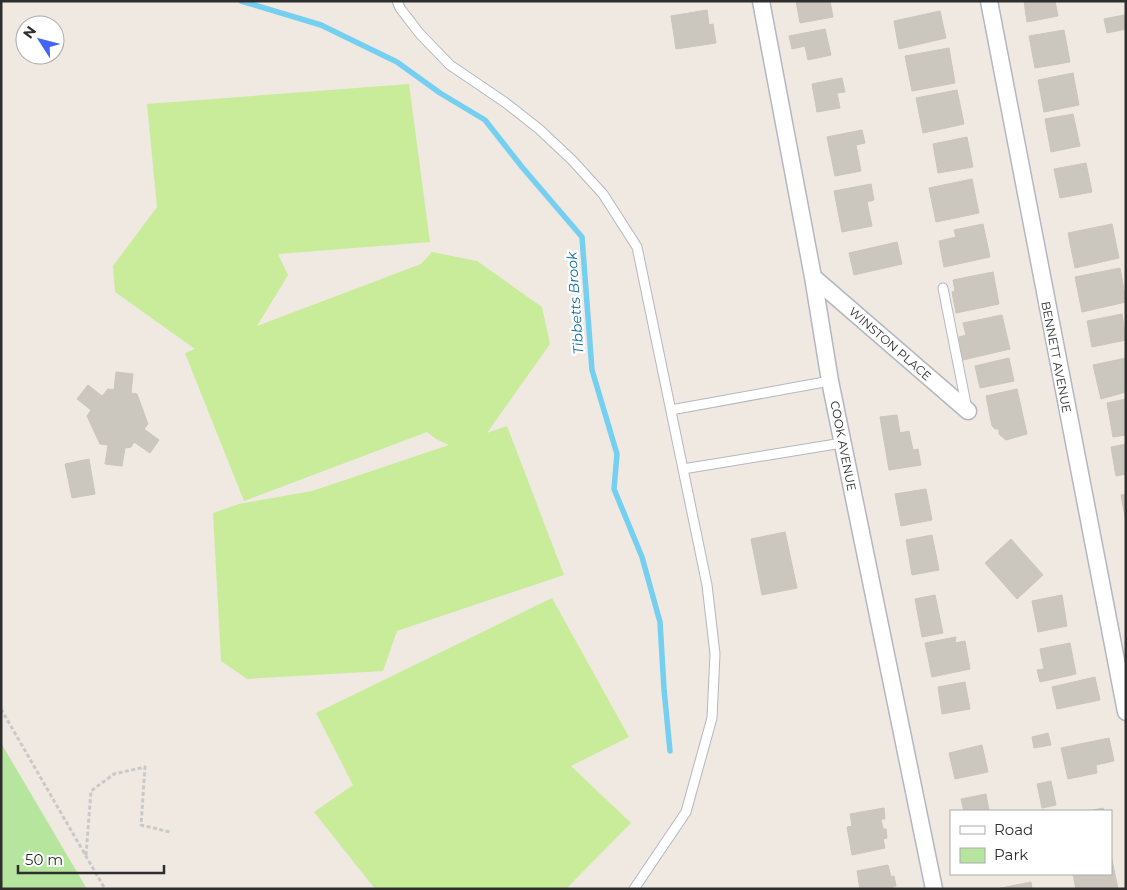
<svg xmlns="http://www.w3.org/2000/svg" width="1127" height="890" font-family="Montserrat,sans-serif">
<style>
.green{fill:#b6e59e}
.pitch{fill:#c9ec9a}
.lines{fill:none;stroke-linecap:round;stroke-linejoin:round}
.stream{stroke:#75cff0;stroke-width:5.5}
.building{fill:#cbc7bf;stroke:#cbc5ba}
.lane-casing{stroke:#b4b7c1;stroke-width:11}
.street-casing{stroke:#b4b7c1;stroke-width:19}
.path{stroke:#c9c9c9;stroke-width:3;stroke-dasharray:4 2.5;stroke-linecap:butt}
.lane{stroke:#fff;stroke-width:9}
.street{stroke:#fff;stroke-width:16}
.labels{text-anchor:middle;stroke-width:4.5;stroke-linejoin:round;paint-order:stroke}
.street-label{font-size:12px;fill:#2e2e2e;stroke:#fff}
.water-label{font-size:14px;font-style:italic;fill:#0d6fa3;stroke:#fff}
</style>
<rect width="100%" height="100%" fill="#efe9e1"/>
<path class="green" d="M 1,743 L 87,889 L 1,889 Z"/>
<path class="pitch" d="M 409,84 L 430,242 L 278,254 L 288,275 L 257,326 L 421,264 L 432,252 L 477,261 L 542,307 L 550,344 L 487,433 L 507,426 L 564,575 L 397,631 L 383,671 L 247,679 L 221,661 L 213,513 L 239,504 L 312,491 L 449,445 L 436,439 L 427,432 L 244,501 L 185,353 L 195,349 L 115,292 L 113,266 L 157,207 L 147,104 Z
M 552,598 L 629,737 L 571,766 L 631,823 L 566,889 L 375,889 L 314,812 L 353,785 L 316,713 Z"/>
<g class="lines">
<path class="stream" d="M 241,1 L 321,25 L 397,62 L 440,93 L 485,120 L 522,167 L 582,237 L 592,370 L 617,454 L 614,489 L 642,557 L 660,622 L 664,689 L 670,751"/>
</g>
<path class="building" d="M 796,1 L 830,1 L 833,17 L 800,23 Z
M 1024,1 L 1055,1 L 1058,16 L 1027,22 Z
M 707,10 L 709,25 L 713,24 L 716,43 L 676,49 L 671,16 Z
M 940,11 L 946,38 L 899,49 L 894,21 Z
M 1124,15 L 1126,29 L 1107,33 L 1104,19 Z
M 825,29 L 831,55 L 808,60 L 805,46 L 792,49 L 789,36 Z
M 1064,30 L 1070,62 L 1035,68 L 1029,36 Z
M 949,48 L 955,83 L 912,91 L 905,56 Z
M 1073,73 L 1079,105 L 1044,112 L 1038,80 Z
M 842,78 L 845,92 L 837,93 L 840,108 L 817,112 L 812,84 Z
M 957,90 L 964,124 L 923,133 L 916,98 Z
M 1073,114 L 1080,146 L 1051,152 L 1045,119 Z
M 862,130 L 865,143 L 856,145 L 861,171 L 835,176 L 827,137 Z
M 967,137 L 973,167 L 938,173 L 933,144 Z
M 1086,163 L 1092,192 L 1060,198 L 1054,169 Z
M 972,179 L 979,213 L 936,222 L 929,188 Z
M 871,184 L 874,200 L 867,202 L 872,226 L 842,232 L 834,191 Z
M 983,224 L 990,257 L 944,267 L 939,241 L 956,237 L 954,230 Z
M 1112,224 L 1119,258 L 1075,268 L 1068,233 Z
M 897,242 L 902,264 L 854,275 L 849,253 Z
M 1120,268 L 1126,302 L 1082,312 L 1075,277 Z
M 993,272 L 999,304 L 956,313 L 952,292 L 955,291 L 953,280 Z
M 1122,314 L 1126,340 L 1092,347 L 1087,321 Z
M 1002,315 L 1010,349 L 963,360 L 959,337 L 966,335 L 963,323 Z
M 1009,358 L 1014,381 L 980,388 L 975,366 Z
M 1126,358 L 1126,392 L 1101,399 L 1093,365 Z
M 116,372 L 133,374 L 131,393 L 137,394 L 148,424 L 144,429 L 159,440 L 150,453 L 134,442 L 131,447 L 125,448 L 122,466 L 105,464 L 108,445 L 100,444 L 87,416 L 91,410 L 77,399 L 88,385 L 102,396 L 108,389 L 114,390 Z
M 1017,389 L 1027,434 L 1006,440 L 999,434 L 999,429 L 995,429 L 992,426 L 986,396 Z
M 1126,399 L 1126,435 L 1113,437 L 1107,403 Z
M 897,415 L 900,433 L 909,431 L 913,450 L 918,449 L 921,465 L 889,470 L 880,417 Z
M 1126,444 L 1126,474 L 1116,476 L 1111,447 Z
M 89,459 L 95,494 L 72,498 L 65,464 Z
M 926,489 L 932,520 L 901,526 L 895,494 Z
M 1126,494 L 1126,522 L 1121,495 Z
M 785,532 L 797,588 L 762,595 L 751,539 Z
M 932,535 L 939,570 L 912,575 L 906,540 Z
M 1011,539 L 1043,575 L 1017,599 L 985,563 Z
M 935,595 L 943,633 L 922,637 L 915,599 Z
M 1062,595 L 1067,626 L 1038,632 L 1032,601 Z
M 956,637 L 955,643 L 965,641 L 970,669 L 932,677 L 925,643 Z
M 1070,643 L 1076,674 L 1040,682 L 1037,670 L 1044,669 L 1040,649 Z
M 1095,677 L 1100,700 L 1057,709 L 1052,687 Z
M 965,682 L 970,709 L 942,714 L 938,687 Z
M 1048,733 L 1051,745 L 1034,748 L 1032,737 Z
M 1109,738 L 1114,761 L 1096,765 L 1097,773 L 1068,779 L 1061,748 Z
M 982,745 L 988,772 L 955,779 L 949,753 Z
M 1051,781 L 1056,805 L 1042,808 L 1037,784 Z
M 986,794 L 989,811 L 964,811 L 961,799 Z
M 884,808 L 885,819 L 881,819 L 883,829 L 886,829 L 887,838 L 883,839 L 885,848 L 852,855 L 847,827 L 852,826 L 850,814 Z
M 1103,808 L 1104,811 L 1089,811 Z
M 1111,855 L 1118,889 L 1076,889 L 1073,874 L 1111,874 Z
M 888,865 L 891,877 L 894,876 L 896,886 L 893,886 L 893,889 L 860,889 L 857,871 Z
M 1031,882 L 1032,889 L 996,889 Z"/>
<g class="lines">
<defs>
<path id="lane" d="M 397,1 L 400,8 L 420,34 L 450,65 L 506,103 L 539,129 L 572,160 L 603,194 L 637,247 L 707,585 L 715,654 L 712,718 L 686,812 L 634,889
M 943,288 L 967,409
M 671,410 L 830,381
M 683,469 L 842,443"/>
<path id="street" d="M 761,1 L 813,277 L 830,381 L 934,889
M 989,1 L 1126,712
M 813,277 L 968,411"/>
</defs>
<use href="#lane" class="lane-casing"/>
<use href="#street" class="street-casing"/>
<path class="path" d="M 1,709 L 105,889
M 86,855 L 91,791 L 114,774 L 145,767 L 141,825 L 170,832"/>
<use href="#lane" class="lane"/>
<use href="#street" class="street"/>
</g>
<g class="labels">
<g class="street-label">
<text transform="translate(890 344) rotate(41)" y="4">WINSTON PLACE</text>
<text transform="translate(1056 357) rotate(79)" y="4">BENNETT AVENUE</text>
<text transform="translate(843 446) rotate(79)" y="4">COOK AVENUE</text>
</g>
<g class="water-label">
<text transform="translate(575 303) rotate(-94)" y="5">Tibbetts Brook</text>
</g>
</g>
<rect width="1127" height="890" fill="none" stroke="#2e2e2e" stroke-width="5"/>
<rect x="950" y="810" width="162" height="65" fill="#ffffff" stroke="#ababab"/>
<rect x="960" y="826" width="25" height="8" fill="#ffffff" stroke="#ababab"/>
<text x="994" y="835" font-size="15" fill="#2e2e2e">Road</text>
<rect x="960" y="848" width="25" height="15" fill="#b6e59e" stroke="#ababab"/>
<text x="994" y="860" font-size="15" fill="#2e2e2e">Park</text>
<g transform="translate(40 40) rotate(306)"><circle r="24" fill="#ffffff" stroke="#ababab"/>
<path d="M0-4L9 19L0 12L-9 19Z" fill="#4264fb"/>
<text y="-8" font-size="14" font-weight="bold" text-anchor="middle" fill="#2e2e2e">N</text>
</g>
<path d="M18 865v8h146v-8" fill="none" stroke="#2e2e2e" stroke-width="2.5"/>
<text x="25" y="865" font-size="15" fill="#2e2e2e" stroke="#ffffff" stroke-width="4" paint-order="stroke">50 m</text>
</svg>
